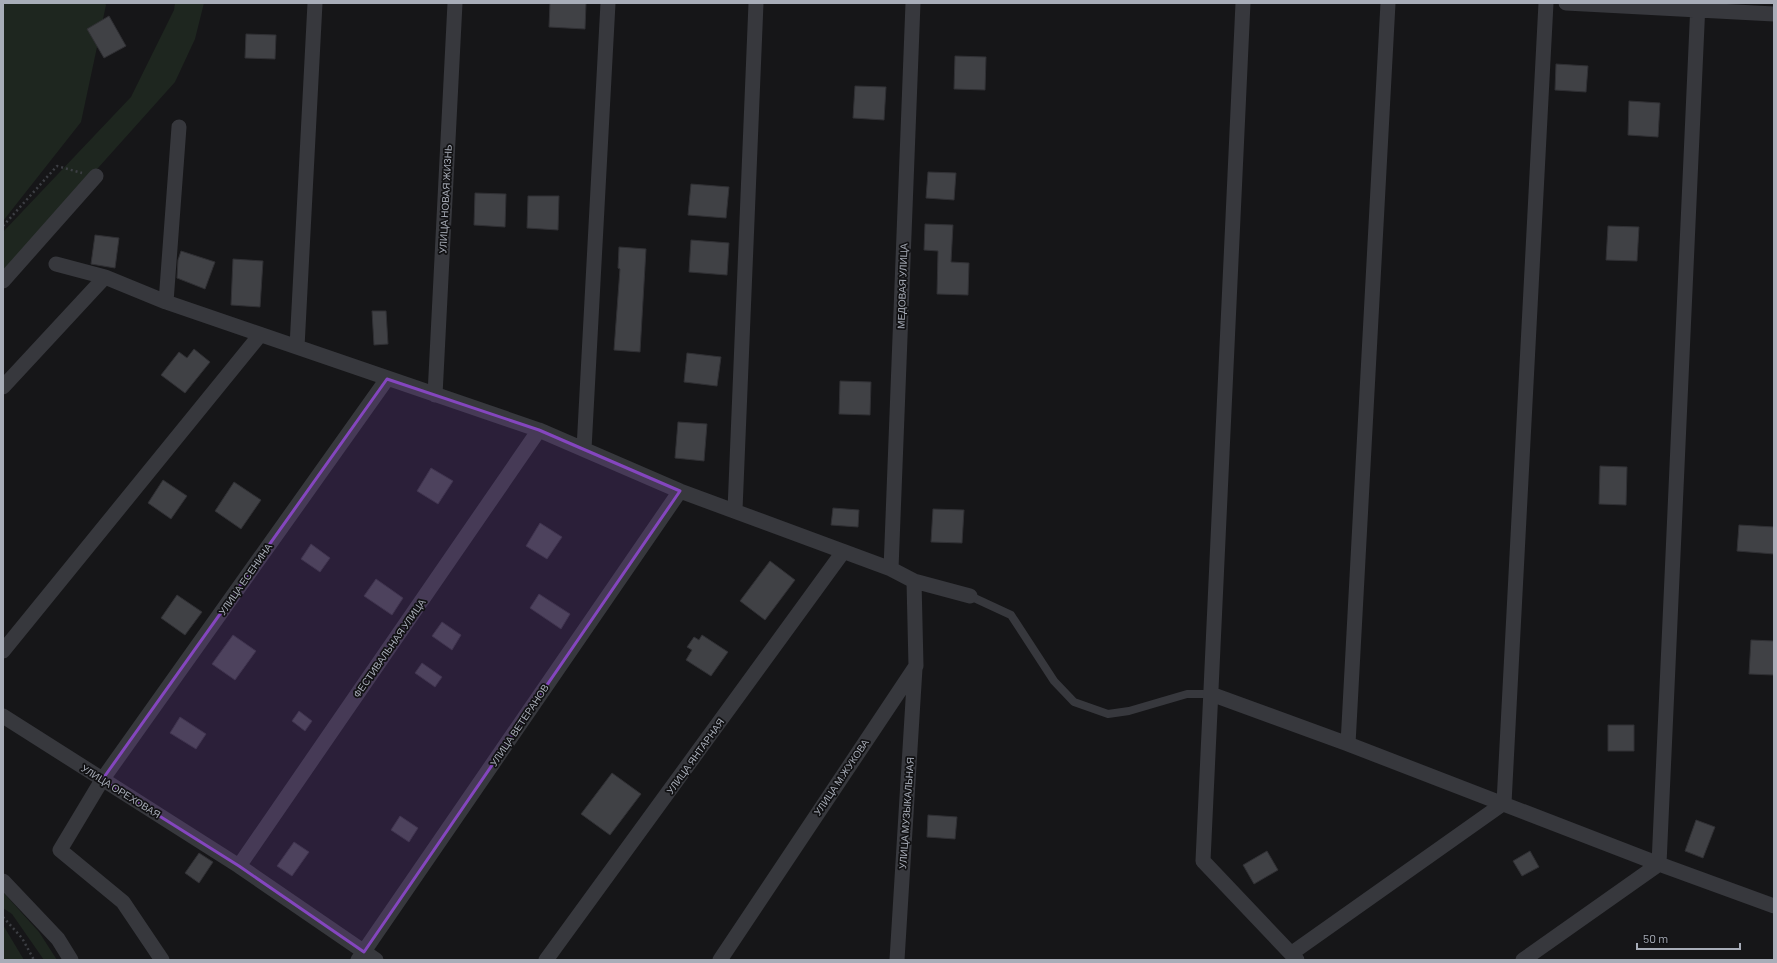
<svg xmlns="http://www.w3.org/2000/svg" width="1777" height="963" font-family="Barlow,sans-serif">
<style>
.green{fill:#1e261f}
.building{fill:#404145;stroke:#303034}
.lines{fill:none;stroke-linecap:round;stroke-linejoin:round}
.path{stroke:#3d3f44;stroke-width:2.5;stroke-dasharray:2 3;stroke-linecap:butt}
.lane{stroke:#37383d;stroke-width:8}
.street{stroke:#37383d;stroke-width:15}
.marked{fill:#8446be;fill-opacity:0.2;stroke:#8446be;stroke-width:3;stroke-linejoin:round}
.labels{text-anchor:middle;stroke-width:3.5;stroke-linejoin:round;paint-order:stroke}
.street-label{font-size:10px;fill:#a8adb8;stroke:#111113}
</style>
<rect width="100%" height="100%" fill="#161618"/>
<path class="green" d="M 3,3 L 105,3 L 106,5 L 81,122 L 3,221 Z
M 175,3 L 204,3 L 195,39 L 175,82 L 3,274 L 3,232 L 131,97 L 174,10 Z
M 3,892 L 39,932 L 57,960 L 44,960 L 12,914 L 3,908 Z
M 3,925 L 24,960 L 3,960 Z"/>
<path class="building" d="M 550,3 L 586,3 L 585,29 L 549,27 Z
M 109,16 L 126,46 L 104,58 L 87,29 Z
M 246,34 L 276,35 L 275,59 L 245,58 Z
M 955,56 L 986,57 L 985,90 L 954,89 Z
M 1556,64 L 1588,66 L 1586,92 L 1555,90 Z
M 855,86 L 886,87 L 884,120 L 853,118 Z
M 1629,101 L 1660,103 L 1658,137 L 1628,135 Z
M 928,172 L 956,173 L 954,200 L 926,198 Z
M 691,184 L 729,187 L 726,218 L 688,215 Z
M 475,193 L 506,194 L 505,227 L 474,225 Z
M 528,196 L 559,196 L 558,230 L 527,228 Z
M 925,224 L 953,225 L 951,262 L 969,263 L 968,295 L 937,294 L 938,251 L 924,250 Z
M 1608,226 L 1639,227 L 1637,261 L 1606,260 Z
M 95,235 L 119,238 L 115,268 L 91,264 Z
M 691,240 L 729,243 L 727,275 L 689,272 Z
M 619,247 L 646,249 L 640,352 L 614,350 L 620,269 L 618,268 Z
M 181,251 L 215,262 L 205,289 L 177,278 L 178,260 Z
M 233,259 L 263,261 L 260,307 L 231,305 Z
M 372,311 L 386,311 L 388,344 L 374,345 Z
M 194,349 L 210,362 L 185,393 L 161,375 L 179,352 L 187,358 Z
M 687,353 L 721,357 L 717,386 L 684,382 Z
M 840,381 L 871,382 L 870,415 L 839,414 Z
M 678,422 L 707,424 L 704,461 L 675,458 Z
M 1600,466 L 1627,467 L 1626,505 L 1599,504 Z
M 431,468 L 453,481 L 438,504 L 417,491 Z
M 163,480 L 187,496 L 171,519 L 148,503 Z
M 234,482 L 261,500 L 241,529 L 215,511 Z
M 833,508 L 859,510 L 858,527 L 831,525 Z
M 933,509 L 964,510 L 962,543 L 931,542 Z
M 540,523 L 562,537 L 547,559 L 526,546 Z
M 1739,525 L 1774,527 L 1774,554 L 1737,551 Z
M 311,544 L 330,558 L 320,572 L 301,559 Z
M 770,561 L 795,580 L 765,620 L 740,601 Z
M 376,579 L 403,598 L 392,615 L 364,596 Z
M 539,594 L 570,614 L 561,629 L 530,608 Z
M 177,595 L 202,612 L 185,635 L 161,618 Z
M 442,622 L 461,635 L 452,650 L 432,636 Z
M 233,635 L 256,651 L 235,680 L 212,664 Z
M 702,635 L 728,652 L 711,676 L 686,660 L 692,650 L 687,647 L 694,637 L 699,640 Z
M 1751,640 L 1774,641 L 1774,675 L 1749,674 Z
M 422,663 L 442,677 L 435,687 L 415,673 Z
M 299,711 L 312,721 L 305,731 L 292,721 Z
M 180,717 L 206,734 L 196,749 L 170,733 Z
M 1608,725 L 1634,725 L 1634,751 L 1608,751 Z
M 612,773 L 641,794 L 610,835 L 581,814 Z
M 928,815 L 957,817 L 955,839 L 927,837 Z
M 400,816 L 418,828 L 409,842 L 391,830 Z
M 1696,820 L 1715,827 L 1703,858 L 1685,851 Z
M 294,842 L 309,852 L 292,876 L 277,866 Z
M 1267,851 L 1278,870 L 1254,884 L 1243,865 Z
M 1530,851 L 1539,867 L 1522,876 L 1513,861 Z
M 199,853 L 213,862 L 199,883 L 185,873 Z"/>
<g class="lines">
<path class="path" d="M 3,226 L 57,166 L 82,173
M 3,917 L 22,938 L 34,960"/>
<path class="lane" d="M 970,596 L 1011,615 L 1054,681 L 1074,702 L 1108,714 L 1129,711 L 1187,694 L 1211,694"/>
<path class="street" d="M 1243,3 L 1203,861 L 1297,960
M 1566,3 L 1774,14
M 56,264 L 105,277 L 166,302 L 539,430 L 680,491 L 891,569 L 914,581 L 970,596
M 3,281 L 96,176
M 166,302 L 179,127
M 297,347 L 315,3
M 3,387 L 105,277
M 435,395 L 455,3
M 584,449 L 608,3
M 735,510 L 756,3
M 891,569 L 913,3
M 3,651 L 260,335
M 1211,694 L 1348,744 L 1388,3
M 3,716 L 239,866 L 376,960
M 1348,744 L 1659,864 L 1774,906
M 239,866 L 539,430
M 3,881 L 58,939 L 71,960
M 1292,953 L 1504,803 L 1546,3
M 162,960 L 123,902 L 60,850 L 102,780 L 387,379
M 358,960 L 680,491
M 546,960 L 843,552
M 720,960 L 916,666 L 914,581
M 897,960 L 915,668
M 1523,960 L 1659,864 L 1698,3"/>
</g>
<path class="marked" d="M 387,379 L 539,430 L 680,491 L 364,952 L 239,866 L 102,780 Z"/>
<g class="labels">
<g class="street-label">
<text transform="translate(445 199) rotate(-87)" y="4">УЛИЦА НОВАЯ ЖИЗНЬ</text>
<text transform="translate(902 286) rotate(-88)" y="4">МЕДОВАЯ УЛИЦА</text>
<text transform="translate(245 579) rotate(-55)" y="4">УЛИЦА ЕСЕНИНА</text>
<text transform="translate(389 648) rotate(-55)" y="4">ФЕСТИВАЛЬНАЯ УЛИЦА</text>
<text transform="translate(519 725) rotate(-56)" y="4">УЛИЦА ВЕТЕРАНОВ</text>
<text transform="translate(695 756) rotate(-54)" y="4">УЛИЦА ЯНТАРНАЯ</text>
<text transform="translate(841 777) rotate(-56)" y="4">УЛИЦА М.ЖУКОВА</text>
<text transform="translate(121 791) rotate(32)" y="4">УЛИЦА ОРЕХОВАЯ</text>
<text transform="translate(906 813) rotate(-86)" y="4">УЛИЦА МУЗЫКАЛЬНАЯ</text>
</g>
</g>
<rect width="1777" height="963" fill="none" stroke="#a8adb8" stroke-width="8"/>
<path d="M1637 943v6h103v-6" fill="none" stroke="#a8adb8" stroke-width="2"/>
<text x="1643" y="943" font-size="12" fill="#a8adb8" stroke="#111113" stroke-width="3" paint-order="stroke">50 m</text>
</svg>
